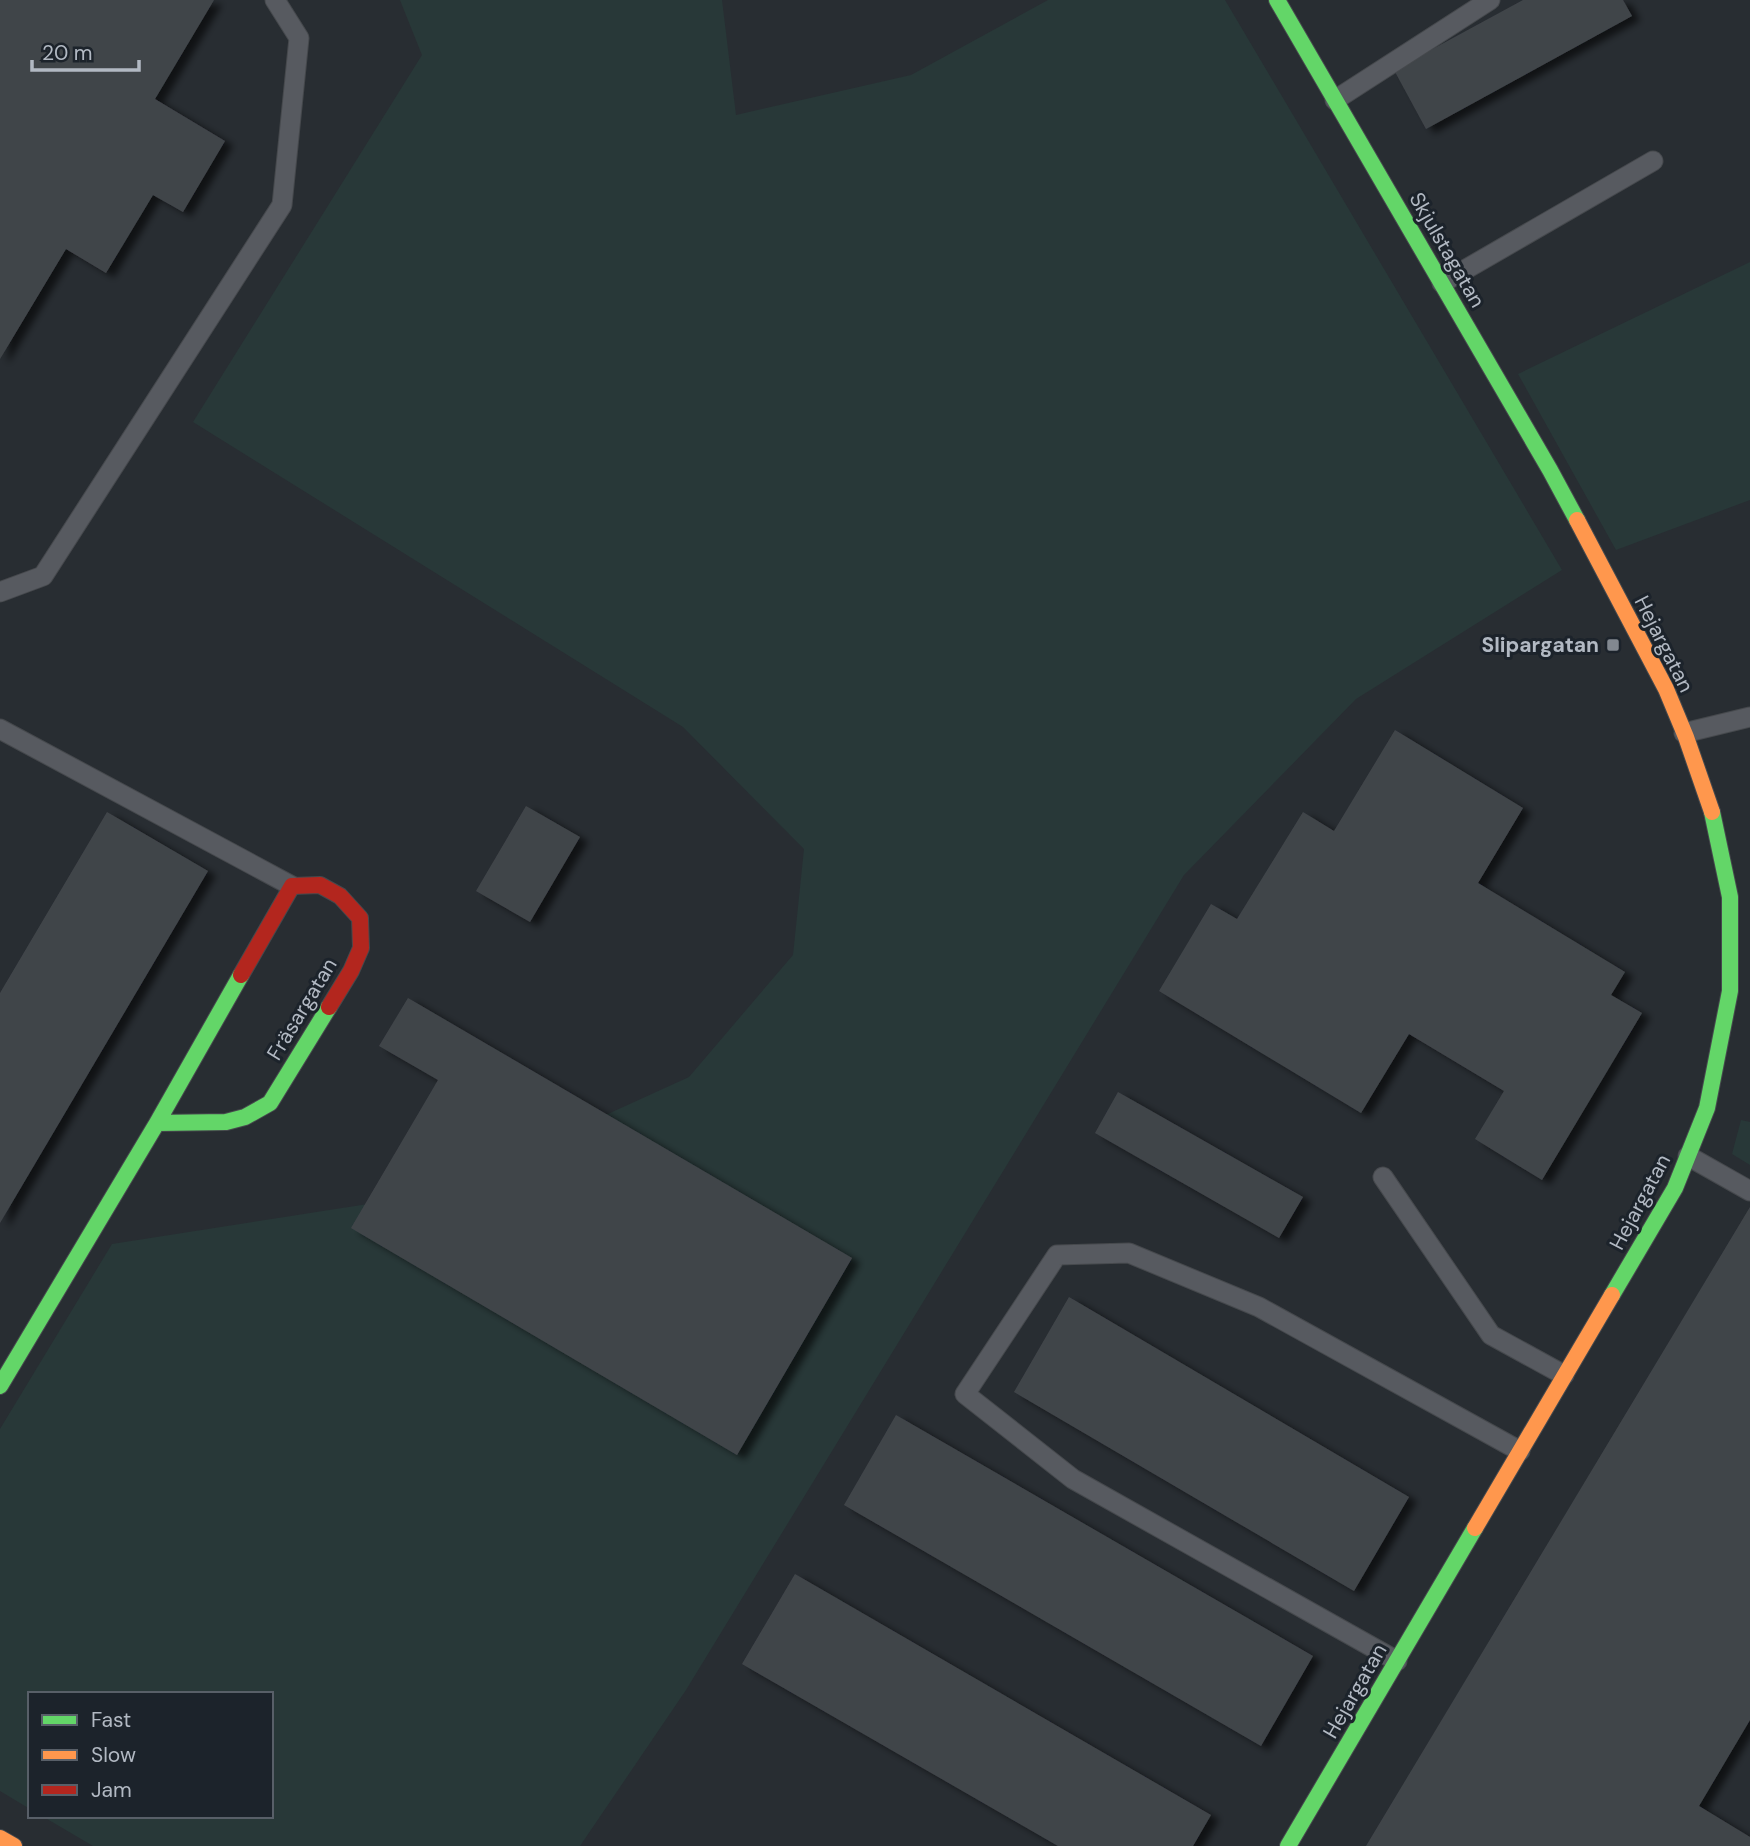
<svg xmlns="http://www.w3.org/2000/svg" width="1750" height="1846" font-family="'DM Sans',sans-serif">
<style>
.green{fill:#283838}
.building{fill:#41454a;filter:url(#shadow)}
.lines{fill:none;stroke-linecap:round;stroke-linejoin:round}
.lane-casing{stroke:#46494d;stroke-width:21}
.fast-casing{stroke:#46494d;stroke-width:18}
.slow-casing{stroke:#46494d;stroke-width:18}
.jam-casing{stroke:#46494d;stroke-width:18}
.lane{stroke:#575a60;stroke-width:19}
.fast{stroke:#63d668;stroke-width:16}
.slow{stroke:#ff974d;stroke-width:16}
.jam{stroke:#b3261e;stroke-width:16}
.poi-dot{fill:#828890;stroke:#1c232b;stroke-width:2.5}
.labels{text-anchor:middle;stroke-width:6;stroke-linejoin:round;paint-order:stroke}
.street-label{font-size:21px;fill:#b2b9c3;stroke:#1c232b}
.poi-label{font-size:21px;font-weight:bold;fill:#b2b9c3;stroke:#1c232b;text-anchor:end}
</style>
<defs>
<filter id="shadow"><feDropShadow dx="8" dy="4.5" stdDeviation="3.5" flood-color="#0009"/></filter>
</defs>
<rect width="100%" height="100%" fill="#282d32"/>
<path class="green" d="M 400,0 L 722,0 L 736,115 L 911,75 L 1048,0 L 1225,0 L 1562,570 L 1356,699 L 1184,875 L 686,1690 L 580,1846 L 93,1846 L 42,1816 L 271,1816 L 271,1694 L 30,1694 L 30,1809 L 0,1791 L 0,1429 L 112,1244 L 432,1194 L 689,1077 L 793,955 L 804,849 L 683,727 L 193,422 L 422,55 Z
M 1750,262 L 1750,500 L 1616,550 L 1518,374 Z
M 1741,1120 L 1750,1122 L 1750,1165 L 1732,1154 Z"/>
<path class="building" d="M 0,0 L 214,0 L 155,99 L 225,141 L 183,212 L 153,195 L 106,273 L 66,249 L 0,359 Z
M 1523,0 L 1623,0 L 1632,16 L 1426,129 L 1394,70 Z
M 1395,730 L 1523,808 L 1478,883 L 1625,972 L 1611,995 L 1642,1013 L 1542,1180 L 1475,1139 L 1504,1091 L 1409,1034 L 1361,1113 L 1159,991 L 1211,904 L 1237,919 L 1303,812 L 1334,831 Z
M 526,806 L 580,837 L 530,922 L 476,891 Z
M 107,812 L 208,871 L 0,1223 L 0,993 Z
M 408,998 L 852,1258 L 737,1455 L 351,1228 L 438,1080 L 379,1046 Z
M 1118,1092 L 1303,1197 L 1279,1238 L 1095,1133 Z
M 1750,1207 L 1750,1720 L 1699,1806 L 1750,1837 L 1750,1846 L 1366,1846 Z
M 1069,1297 L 1409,1497 L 1354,1591 L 1014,1392 Z
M 896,1415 L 1313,1656 L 1261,1746 L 844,1505 Z
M 795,1574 L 1211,1815 L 1193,1846 L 1058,1846 L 742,1664 Z"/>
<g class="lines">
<defs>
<path id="lane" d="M 1335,100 L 1490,0
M 1442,283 L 1653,161
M 0,592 L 43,576 L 282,205 L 299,38 L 275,0
M 0,729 L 292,886
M 1684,733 L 1750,717
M 1688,1156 L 1750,1191
M 1383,1177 L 1491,1335 L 1564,1375
M 1397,1661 L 1073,1479 L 965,1394 L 1057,1255 L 1129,1253 L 1259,1307 L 1520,1451"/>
<path id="fast" d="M 1277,0 L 1550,470 L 1577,520
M 157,1123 L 226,1122 L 245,1117 L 270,1103 L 329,1007
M 1612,1295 L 1675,1188 L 1707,1108 L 1730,991 L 1730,897 L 1712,812
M 0,1386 L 157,1123 L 241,975
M 1288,1846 L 1475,1528"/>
<path id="slow" d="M 1577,520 L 1666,689 L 1686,737 L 1712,812
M 1475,1528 L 1612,1295
M 0,1838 L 14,1846"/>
<path id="jam" d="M 241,975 L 292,886 L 320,885 L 340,896 L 360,918 L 361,948 L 351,971 L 329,1007"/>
</defs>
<use href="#lane" class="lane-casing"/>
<use href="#fast" class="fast-casing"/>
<use href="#slow" class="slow-casing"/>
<use href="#jam" class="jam-casing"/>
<use href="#lane" class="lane"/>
<use href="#fast" class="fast"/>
<use href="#slow" class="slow"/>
<use href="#jam" class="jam"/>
</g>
<rect class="poi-dot" x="1606" y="638" width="14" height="14" rx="3.5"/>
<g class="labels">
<g class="street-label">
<text transform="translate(1447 250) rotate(60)" y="7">Skjulstagatan</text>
<text transform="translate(1664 644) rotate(63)" y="7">Hejargatan</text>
<text transform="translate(302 1009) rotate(-59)" y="7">Fräsargatan</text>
<text transform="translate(1640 1202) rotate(-62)" y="7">Hejargatan</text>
<text transform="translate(1355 1691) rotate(-60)" y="7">Hejargatan</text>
</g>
<g class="poi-label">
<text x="1599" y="652">Slipargatan</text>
</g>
</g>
<rect x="28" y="1692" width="245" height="126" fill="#1c232b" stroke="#585f68" stroke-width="2"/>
<rect x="42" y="1715" width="35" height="10" fill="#63d668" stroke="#585f68" stroke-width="2"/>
<text x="91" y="1727" font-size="21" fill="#b2b9c3">Fast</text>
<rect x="42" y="1750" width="35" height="10" fill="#ff974d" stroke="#585f68" stroke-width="2"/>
<text x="91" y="1762" font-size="21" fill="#b2b9c3">Slow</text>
<rect x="42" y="1785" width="35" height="10" fill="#b3261e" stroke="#585f68" stroke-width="2"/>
<text x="91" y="1797" font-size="21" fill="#b2b9c3">Jam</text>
<path d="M32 60v10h107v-10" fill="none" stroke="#b2b9c3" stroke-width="3.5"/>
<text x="42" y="60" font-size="21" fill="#b2b9c3" stroke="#1c232b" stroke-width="5" paint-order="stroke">20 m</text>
</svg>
